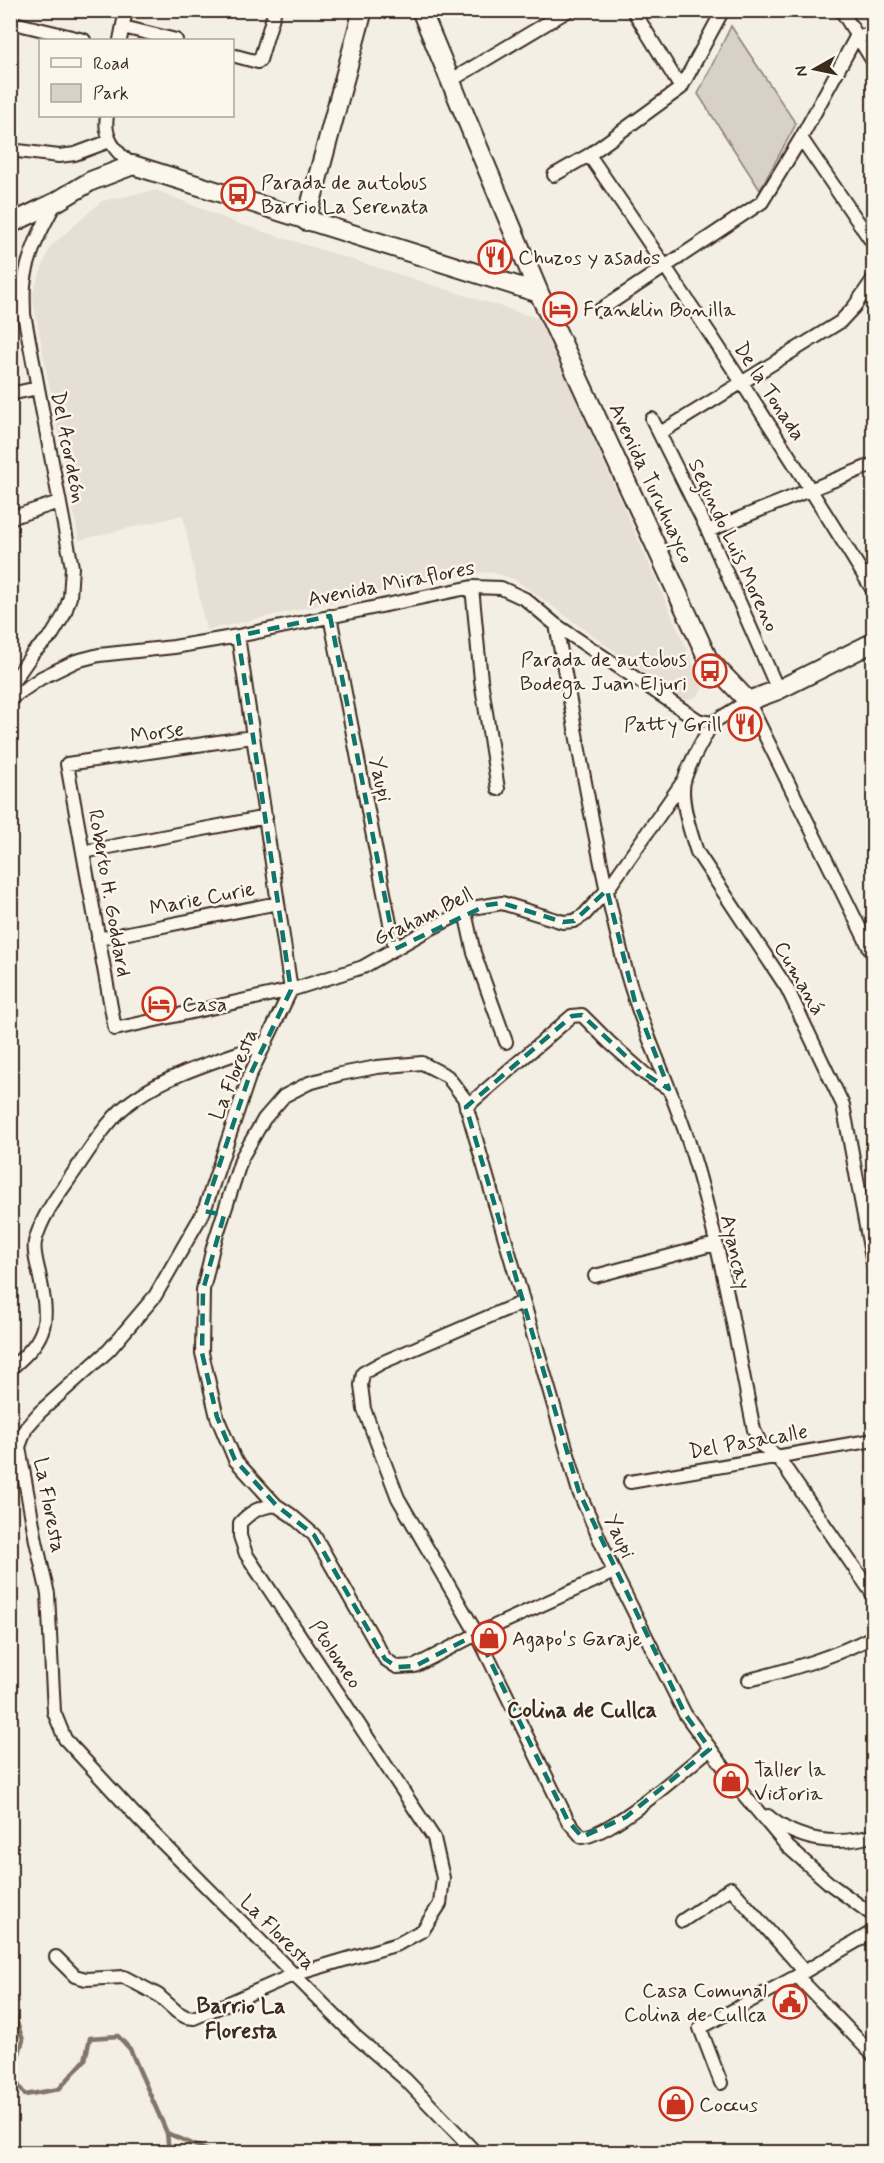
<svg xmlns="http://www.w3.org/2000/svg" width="884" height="2163" font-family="Mynerve,sans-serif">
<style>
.built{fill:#e5dfd4}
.green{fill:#d8d1c6;stroke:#8a7e72;stroke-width:1.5}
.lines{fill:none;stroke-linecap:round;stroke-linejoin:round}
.stream{stroke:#817468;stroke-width:4.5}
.street-casing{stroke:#3b2a1e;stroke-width:16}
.secondary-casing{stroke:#3b2a1e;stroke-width:22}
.street{stroke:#fbf7ec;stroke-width:12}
.secondary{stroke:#fbf7ec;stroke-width:18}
.marked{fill:none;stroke:#0f766e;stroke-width:4.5;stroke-dasharray:12 8;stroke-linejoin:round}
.labels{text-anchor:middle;stroke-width:5;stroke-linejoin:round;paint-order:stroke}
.poi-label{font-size:21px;fill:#3b2a1e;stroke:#fbf7ec;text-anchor:start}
.street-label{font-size:21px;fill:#3b2a1e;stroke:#fbf7ec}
.neighbourhood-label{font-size:22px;font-weight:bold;fill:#3b2a1e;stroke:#fbf7ec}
</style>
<rect width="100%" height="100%" fill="#f3efe4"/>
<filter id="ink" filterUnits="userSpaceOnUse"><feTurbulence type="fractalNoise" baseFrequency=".0167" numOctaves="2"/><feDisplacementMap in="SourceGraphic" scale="12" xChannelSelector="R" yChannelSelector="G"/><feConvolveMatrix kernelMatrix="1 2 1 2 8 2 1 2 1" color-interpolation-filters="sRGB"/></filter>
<g filter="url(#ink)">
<path class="built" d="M 156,190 L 236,223 L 540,319 L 701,681 L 703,688 L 696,697 L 684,701 L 516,580 L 491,572 L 441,578 L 206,630 L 183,515 L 79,540 L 32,295 L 50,247 L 102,201 Z"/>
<path class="green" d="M 731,26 L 796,124 L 760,190 L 698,94 Z"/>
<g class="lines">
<path class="stream" d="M 10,2003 L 23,2040 L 12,2076 L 25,2095 L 59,2089 L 85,2060 L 90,2038 L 118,2036 L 130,2049 L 167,2133 L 169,2152
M 167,2133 L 211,2152"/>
<defs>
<path id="street" d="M 633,10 L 681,88
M 841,10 L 874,63
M 10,22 L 84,40
M 123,27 L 176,40
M 120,40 L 126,10
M 232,55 L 258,62 L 260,60 L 275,10
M 450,81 L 569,10
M 107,116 C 103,138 116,153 133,165
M 801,138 L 874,245
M 10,150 L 59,156 L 75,154 L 110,141
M 589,155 C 688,298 783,443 874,592
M 554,175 L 589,155 L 681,88 L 723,10
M 600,310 L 762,202 L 801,138 L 856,37 L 874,34
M 10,394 L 38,388
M 652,419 L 708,531 L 778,690
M 660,433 L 840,322 L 854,307 L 874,278
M 10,518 L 59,502
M 708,531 L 874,464
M 472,587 L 481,680 L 498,789
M 330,616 L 395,949
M 556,625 C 577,736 595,849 623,959 C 639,1024 670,1083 690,1146 C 719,1237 735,1336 754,1430 L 761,1445 L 777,1456 L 874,1596
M 238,636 L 291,990 L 249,1077 L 204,1211 L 155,1296 L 109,1350 L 40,1412 L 26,1428 L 19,1447 L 36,1541 L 48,1594 L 54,1712 L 65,1739 L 138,1818 L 354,2035 L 405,2079 L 475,2152
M 10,686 L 33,653 L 52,635 L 64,615 L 70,597 L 72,567 L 24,314 C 24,305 23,295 24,285 C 27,256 42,227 56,202
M 10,699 L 41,678 L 76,661 L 99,655 L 174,647 L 238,636 L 472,587 L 501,588 L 525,599 L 556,625 L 698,720 L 712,723 L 748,701 L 874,957
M 712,723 C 703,741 691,759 685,778 C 678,796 691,834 697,852 L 787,988 L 843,1105 L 874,1269
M 252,737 L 67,764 L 115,1029 L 291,990 L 363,967 L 424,932 L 472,908 L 502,903 L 563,922 L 574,921 L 584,915 L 607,890 L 684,780
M 83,852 L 266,817
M 465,912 L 474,953 L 506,1042
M 98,939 L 278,903
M 466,1107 L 572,1016 L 582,1015 L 609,1042 L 645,1074 L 669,1089
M 595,1276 L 715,1244
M 523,1302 L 381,1363 L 363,1373 L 361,1385 L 364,1409 L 398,1498 L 477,1634 L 568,1821 L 582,1837 C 614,1834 682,1771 710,1749
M 10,1369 C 50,1336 49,1321 39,1273 C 37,1264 33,1251 35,1242 C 41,1217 58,1195 72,1175 C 91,1148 109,1116 136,1098 C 169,1074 226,1058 266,1043
M 630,1482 L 874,1440
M 614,1572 L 477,1634 L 415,1666 L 397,1667 L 385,1659 L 314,1535 L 291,1515 L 276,1505 L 235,1460 L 217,1417 L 202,1353 L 203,1290 L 213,1247 L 242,1157 L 264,1119 L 284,1096 L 309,1083 L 341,1074 L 377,1067 L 422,1063 L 447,1076 L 464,1098 L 579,1492 L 614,1572 L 685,1714 L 744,1795 L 788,1847 L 830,1884 L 874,1916
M 749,1680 C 792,1669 834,1657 874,1636
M 768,1816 C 797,1841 838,1847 874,1835
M 682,1921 L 731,1888 L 804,1971
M 56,1957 L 75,1976 L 86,1979 L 124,1977 L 158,1995 L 177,2012 L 186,2017 L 194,2018 L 293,1975 L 398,1944 L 423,1930 L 440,1904 L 443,1878 L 434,1838 L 246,1554 L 240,1536 L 240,1523 C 251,1511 260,1507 276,1505
M 797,1976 L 874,2056
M 721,2083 L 700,2028 L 797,1976 L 874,1931"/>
<path id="secondary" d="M 421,10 L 539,293 L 708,659 L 748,701 L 778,690 L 874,642
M 306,221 L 363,10
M 10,224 L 56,202 L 91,181 L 133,165 L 539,293"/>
</defs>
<use href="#street" class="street-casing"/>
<use href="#secondary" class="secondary-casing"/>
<use href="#street" class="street"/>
<use href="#secondary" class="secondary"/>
</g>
</g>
<path class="marked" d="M 330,616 L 395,949 L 487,905 L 502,903 L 563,922 L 574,921 L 607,890 L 635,1002 L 669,1089 L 645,1074 L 582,1015 L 572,1016 L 466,1107 L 579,1492 L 685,1714 L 710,1749 L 626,1817 L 582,1837 L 568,1821 L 477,1634 L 415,1666 L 397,1667 L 385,1659 L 314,1535 L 276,1505 L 235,1460 L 217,1417 L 202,1353 L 203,1290 L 224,1215 L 204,1211 L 249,1077 L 291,990 L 238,636 Z"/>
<defs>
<symbol id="bus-ring" viewBox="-11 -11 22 22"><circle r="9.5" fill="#fbf7ec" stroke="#c8321e" stroke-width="1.5"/><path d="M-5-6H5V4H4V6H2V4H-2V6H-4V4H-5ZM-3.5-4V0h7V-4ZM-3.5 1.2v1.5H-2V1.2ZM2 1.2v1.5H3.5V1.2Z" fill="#c8321e"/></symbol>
<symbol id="restaurant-ring" viewBox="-11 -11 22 22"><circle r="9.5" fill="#fbf7ec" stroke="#c8321e" stroke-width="1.5"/><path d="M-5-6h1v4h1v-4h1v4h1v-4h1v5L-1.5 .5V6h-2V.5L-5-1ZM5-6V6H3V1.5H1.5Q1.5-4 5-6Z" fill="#c8321e"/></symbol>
<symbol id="hotel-ring" viewBox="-11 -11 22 22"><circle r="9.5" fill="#fbf7ec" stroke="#c8321e" stroke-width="1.5"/><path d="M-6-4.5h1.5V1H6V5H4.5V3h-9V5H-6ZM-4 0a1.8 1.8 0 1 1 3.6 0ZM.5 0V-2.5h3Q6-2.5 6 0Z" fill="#c8321e"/></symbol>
<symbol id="shop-ring" viewBox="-11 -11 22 22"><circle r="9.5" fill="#fbf7ec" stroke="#c8321e" stroke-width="1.5"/><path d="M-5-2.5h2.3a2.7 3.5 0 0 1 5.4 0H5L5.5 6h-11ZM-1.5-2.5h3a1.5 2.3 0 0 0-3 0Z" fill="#c8321e"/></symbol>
<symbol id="civic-ring" viewBox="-11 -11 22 22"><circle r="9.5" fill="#fbf7ec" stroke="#c8321e" stroke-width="1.5"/><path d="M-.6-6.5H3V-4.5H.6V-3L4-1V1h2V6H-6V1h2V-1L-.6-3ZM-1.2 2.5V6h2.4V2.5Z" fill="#c8321e"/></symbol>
</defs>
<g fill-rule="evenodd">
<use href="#bus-ring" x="219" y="175" width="38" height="38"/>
<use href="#restaurant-ring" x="476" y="238" width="38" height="38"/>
<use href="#hotel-ring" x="541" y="290" width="38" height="38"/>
<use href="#bus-ring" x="691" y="652" width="38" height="38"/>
<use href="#restaurant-ring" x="726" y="705" width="38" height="38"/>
<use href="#hotel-ring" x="140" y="985" width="38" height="38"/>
<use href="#shop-ring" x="470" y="1619" width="38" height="38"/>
<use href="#shop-ring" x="712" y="1762" width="38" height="38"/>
<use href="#civic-ring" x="771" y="1983" width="38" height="38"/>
<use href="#shop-ring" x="657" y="2085" width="38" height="38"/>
</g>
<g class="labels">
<g class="poi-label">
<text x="261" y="189">Parada de autobus<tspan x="261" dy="24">Barrio La Serenata</tspan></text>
<text x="518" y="264">Chuzos y asados</text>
<text x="583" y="316">Franklin Bonilla</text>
<text x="687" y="666" text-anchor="end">Parada de autobus<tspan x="687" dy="24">Bodega Juan Eljuri</tspan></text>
<text x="722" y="731" text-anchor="end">Patty Grill</text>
<text x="182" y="1011">Casa</text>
<text x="512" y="1645">Agapo's Garaje</text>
<text x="754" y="1776">Taller la<tspan x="754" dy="24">Victoria</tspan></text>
<text x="767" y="1997" text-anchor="end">Casa Comunal<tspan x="767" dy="24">Colina de Cullca</tspan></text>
<text x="699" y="2111">Coccus</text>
</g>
<g class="street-label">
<text transform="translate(770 391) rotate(57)" y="7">De la Tonada</text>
<text transform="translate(69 447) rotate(79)" y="7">Del Acordeón</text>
<text transform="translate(652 483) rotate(65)" y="7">Avenida Turuhuayco</text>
<text transform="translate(734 545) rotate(65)" y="7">Segundo Luis Moreno</text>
<text transform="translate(391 583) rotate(-11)" y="7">Avenida Miraflores</text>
<text transform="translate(157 732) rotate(-8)" y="7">Morse</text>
<text transform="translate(381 779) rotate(79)" y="7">Yaupi</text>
<text transform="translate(110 893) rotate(80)" y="7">Roberto H. Goddard</text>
<text transform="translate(202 898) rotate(-11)" y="7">Marie Curie</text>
<text transform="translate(423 916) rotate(-26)" y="7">Graham Bell</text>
<text transform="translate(800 978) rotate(60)" y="7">Cumaná</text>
<text transform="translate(233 1074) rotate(-68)" y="7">La Floresta</text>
<text transform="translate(736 1252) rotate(77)" y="7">Ayancay</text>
<text transform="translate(748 1441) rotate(-10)" y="7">Del Pasacalle</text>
<text transform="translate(50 1505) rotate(79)" y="7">La Floresta</text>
<text transform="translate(620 1536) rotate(66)" y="7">Yaupi</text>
<text transform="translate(336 1654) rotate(56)" y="7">Ptolomeo</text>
<text transform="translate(278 1932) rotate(45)" y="7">La Floresta</text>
</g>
<g class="neighbourhood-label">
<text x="582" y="1717">Colina de Cullca</text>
<text x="241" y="2013">Barrio La<tspan x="241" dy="25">Floresta</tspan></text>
</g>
</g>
<rect width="884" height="2163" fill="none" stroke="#fbf7ec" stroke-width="36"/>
<rect x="18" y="18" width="848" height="2127" fill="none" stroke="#3b2a1e" stroke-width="2" filter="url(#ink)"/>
<rect x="39" y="39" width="195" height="78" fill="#fbf7ec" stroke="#aea59a" stroke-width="1.5"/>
<rect x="51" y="58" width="30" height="9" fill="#fbf7ec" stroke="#aea59a" stroke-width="1.5"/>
<text x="93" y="69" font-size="18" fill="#3b2a1e">Road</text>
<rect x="51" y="84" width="30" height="18" fill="#d8d1c6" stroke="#aea59a" stroke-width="1.5"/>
<text x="93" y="99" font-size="18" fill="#3b2a1e">Park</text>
<g transform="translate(815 69) rotate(261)" stroke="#fbf7ec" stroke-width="4.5" paint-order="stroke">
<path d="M0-4.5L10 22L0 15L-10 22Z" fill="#3b2a1e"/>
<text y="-9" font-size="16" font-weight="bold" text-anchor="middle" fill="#3b2a1e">N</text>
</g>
</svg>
